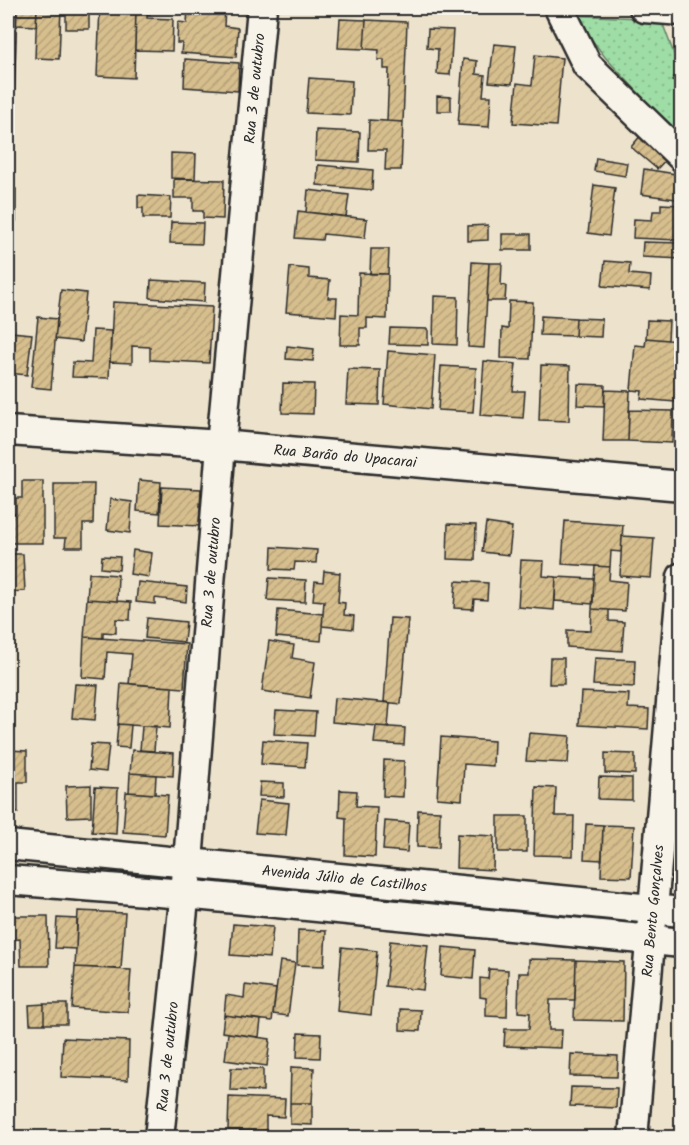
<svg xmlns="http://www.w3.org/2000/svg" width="689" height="1145" font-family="Kalam,sans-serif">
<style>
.park{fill:url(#park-dots);stroke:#658468;stroke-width:1.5}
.building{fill:url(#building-hatch);stroke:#2b2b2b;stroke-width:1.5}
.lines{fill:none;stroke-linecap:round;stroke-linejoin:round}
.minor-casing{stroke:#2b2b2b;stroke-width:33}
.minor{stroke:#f7f3e8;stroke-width:28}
.labels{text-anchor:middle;stroke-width:6;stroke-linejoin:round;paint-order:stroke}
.street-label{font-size:15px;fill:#2b2b2b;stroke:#f7f3e8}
</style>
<defs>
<pattern id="park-dots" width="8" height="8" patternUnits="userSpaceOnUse" patternTransform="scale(1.5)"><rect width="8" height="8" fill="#9fdda6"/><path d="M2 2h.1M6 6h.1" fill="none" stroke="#89be8f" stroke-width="1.8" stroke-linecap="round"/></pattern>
<pattern id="building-hatch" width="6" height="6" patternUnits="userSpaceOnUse" patternTransform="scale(1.5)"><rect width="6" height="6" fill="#d6be8d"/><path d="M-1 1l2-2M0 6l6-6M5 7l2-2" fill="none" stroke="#b8a37a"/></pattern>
</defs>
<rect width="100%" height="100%" fill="#ede3cd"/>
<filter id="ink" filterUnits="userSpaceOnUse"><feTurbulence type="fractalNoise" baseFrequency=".0167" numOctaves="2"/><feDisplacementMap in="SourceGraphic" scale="12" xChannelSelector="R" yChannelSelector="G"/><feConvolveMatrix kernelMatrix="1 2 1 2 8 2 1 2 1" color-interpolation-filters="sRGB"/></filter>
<g filter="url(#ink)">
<path class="park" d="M 573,15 L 661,19 L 681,73 L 681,138 L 605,57 Z"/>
<path class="building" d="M 8,8 L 17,8 L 16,41 L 8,40 Z
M 17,8 L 37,8 L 36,26 L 16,25 Z
M 37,8 L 61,8 L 59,59 L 35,58 Z
M 66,8 L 89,8 L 89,29 L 66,29 Z
M 100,8 L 136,8 L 134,78 L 97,76 Z
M 136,8 L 154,8 L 150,8 L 150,14 L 147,14 L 147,18 L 173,19 L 172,51 L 135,50 Z
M 188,8 L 225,8 L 224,26 L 238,28 L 236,57 L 181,53 L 182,43 L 177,43 L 178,22 L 187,23 Z
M 340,19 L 366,20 L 364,49 L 338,48 Z
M 366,20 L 407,22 L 403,122 L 387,121 L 389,69 L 384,69 L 384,60 L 378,60 L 379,50 L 364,49 Z
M 428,29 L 453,30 L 450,75 L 437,74 L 438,49 L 427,48 Z
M 8,40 L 16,41 L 14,97 L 8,96 Z
M 494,44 L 516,46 L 512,84 L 489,82 Z
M 535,55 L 562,58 L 556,126 L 513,123 L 517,83 L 532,85 Z
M 185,59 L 239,63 L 238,91 L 184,87 Z
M 463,59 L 477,61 L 476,74 L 485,75 L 483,96 L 491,96 L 489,127 L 458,125 Z
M 682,63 L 682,86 L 672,81 Z
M 309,78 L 352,81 L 350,115 L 306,113 Z
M 437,96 L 451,97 L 451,111 L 437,111 Z
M 369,120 L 403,122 L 401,170 L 385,170 L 386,150 L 368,150 Z
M 316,130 L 360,132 L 359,162 L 315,160 Z
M 642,134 L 668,157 L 657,169 L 631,147 Z
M 171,153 L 196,154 L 195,179 L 171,178 Z
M 596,158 L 627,163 L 625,176 L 594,171 Z
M 318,165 L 373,170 L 372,190 L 317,185 Z
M 644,169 L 682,175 L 682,200 L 641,194 Z
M 174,179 L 224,180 L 223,219 L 203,218 L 203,211 L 193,211 L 193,198 L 174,198 Z
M 594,185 L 615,188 L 609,236 L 588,233 Z
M 8,189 L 16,189 L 16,221 L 8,221 Z
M 308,190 L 349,195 L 346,217 L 306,212 Z
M 138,195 L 171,197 L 170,218 L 143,218 L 143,208 L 138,208 Z
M 661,204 L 680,205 L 678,240 L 633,238 L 634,219 L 652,220 L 653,211 L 661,211 Z
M 298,211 L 367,219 L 365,238 L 323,234 L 322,240 L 295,238 Z
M 171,222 L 203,223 L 202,244 L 170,243 Z
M 488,225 L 488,240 L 468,241 L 468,226 Z
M 502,234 L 531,234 L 531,250 L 502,250 Z
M 8,238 L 13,238 L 9,272 L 8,272 Z
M 643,242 L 682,243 L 682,259 L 642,257 Z
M 371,249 L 389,249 L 388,274 L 370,274 Z
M 605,261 L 630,263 L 629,274 L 651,276 L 650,290 L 602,286 Z
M 472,262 L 489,263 L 484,348 L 468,347 Z
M 489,263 L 502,263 L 501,285 L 506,286 L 505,301 L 487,301 Z
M 290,267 L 309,269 L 309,278 L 330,280 L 328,298 L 337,298 L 336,316 L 286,312 Z
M 359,273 L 388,274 L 387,319 L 367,318 L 367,328 L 360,328 L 360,345 L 340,345 L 341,314 L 358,315 Z
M 8,279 L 14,280 L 11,308 L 8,308 Z
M 151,280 L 205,283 L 204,302 L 150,298 Z
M 61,290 L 86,293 L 81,342 L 55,339 Z
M 434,296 L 458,297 L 457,345 L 433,344 Z
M 509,301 L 533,302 L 530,359 L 501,358 L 502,328 L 508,329 Z
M 113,302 L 212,307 L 209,363 L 150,360 L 150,347 L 132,346 L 132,363 L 110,362 Z
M 541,316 L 576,318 L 575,336 L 540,335 Z
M 38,317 L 57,319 L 51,389 L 31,387 Z
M 576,318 L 602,319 L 601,337 L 575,336 Z
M 647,320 L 669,321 L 668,340 L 646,338 Z
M 390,328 L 428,329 L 428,345 L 389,344 Z
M 93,330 L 111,331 L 109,378 L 72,377 L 73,362 L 91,363 Z
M 11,332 L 32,334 L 27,375 L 8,373 Z
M 646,338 L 679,341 L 675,402 L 641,399 L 642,391 L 631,390 L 635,345 L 645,346 Z
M 287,346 L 314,349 L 313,361 L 286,359 Z
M 388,351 L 435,355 L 431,409 L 384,404 Z
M 484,361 L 516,364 L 513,391 L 525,391 L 523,418 L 480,415 Z
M 541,365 L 570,366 L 569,421 L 539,420 Z
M 441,366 L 476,368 L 473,412 L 438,410 Z
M 348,369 L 380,370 L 379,405 L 346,404 Z
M 283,383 L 314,384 L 313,414 L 282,413 Z
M 578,384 L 605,385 L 604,406 L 577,405 Z
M 605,390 L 630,391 L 628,441 L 603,441 Z
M 629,410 L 673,411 L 672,443 L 628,441 Z
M 139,480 L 161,482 L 159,513 L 137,511 Z
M 22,481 L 43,481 L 43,543 L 8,543 L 8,513 L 16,513 L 16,498 L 22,498 Z
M 54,484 L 94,484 L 93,524 L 83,524 L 83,547 L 65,547 L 66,538 L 54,538 Z
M 162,487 L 201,489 L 199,526 L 160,524 Z
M 110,499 L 132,502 L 130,533 L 107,530 Z
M 565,521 L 623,525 L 621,552 L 611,551 L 610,567 L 562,564 Z
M 486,523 L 512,527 L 509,555 L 482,552 Z
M 448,524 L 476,525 L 475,560 L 447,559 Z
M 622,536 L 654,538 L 651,578 L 620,576 Z
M 272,547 L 317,550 L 316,563 L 295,562 L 294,570 L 271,569 Z
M 133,550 L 152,553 L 149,577 L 130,574 Z
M 8,554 L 23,554 L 25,591 L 8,592 Z
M 102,556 L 120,557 L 119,570 L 101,568 Z
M 521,560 L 544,561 L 543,576 L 556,577 L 554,610 L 518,607 Z
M 595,566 L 610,567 L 609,580 L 627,582 L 625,611 L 592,609 Z
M 324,571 L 340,573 L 338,602 L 345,603 L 344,615 L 354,616 L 353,629 L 322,626 L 324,601 L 313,600 L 315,581 L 323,582 Z
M 89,573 L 118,575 L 117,601 L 87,599 Z
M 556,577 L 594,579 L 593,604 L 555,601 Z
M 269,578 L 306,580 L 305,602 L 267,600 Z
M 456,581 L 488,583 L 487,600 L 474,599 L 473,609 L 454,608 Z
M 138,582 L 187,587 L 186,602 L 155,598 L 155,604 L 136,602 Z
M 87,599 L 131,602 L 130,620 L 116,619 L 116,633 L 103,632 L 103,638 L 84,637 Z
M 592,609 L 609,610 L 609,621 L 624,622 L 622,651 L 567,647 L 567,630 L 591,631 Z
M 278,610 L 323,614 L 321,641 L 276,637 Z
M 147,618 L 186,622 L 184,642 L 145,638 Z
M 390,618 L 408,619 L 401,704 L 384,702 Z
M 84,637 L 187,644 L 184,688 L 129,684 L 132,654 L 107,652 L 105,679 L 82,677 Z
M 269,641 L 294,645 L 292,658 L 315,662 L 310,698 L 262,691 Z
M 550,658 L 564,658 L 564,684 L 549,684 Z
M 595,658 L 635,660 L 634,687 L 593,685 Z
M 121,683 L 172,687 L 170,728 L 118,724 Z
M 75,684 L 98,685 L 95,720 L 72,718 Z
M 581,692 L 629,694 L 628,708 L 649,709 L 648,729 L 579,725 Z
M 334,698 L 390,703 L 388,727 L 332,722 Z
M 276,710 L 316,712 L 314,736 L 274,734 Z
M 118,724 L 131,725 L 129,748 L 116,747 Z
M 142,726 L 156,726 L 154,751 L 140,750 Z
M 376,726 L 405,728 L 404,745 L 374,743 Z
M 529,733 L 570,736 L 568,763 L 526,761 Z
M 441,737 L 494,741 L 493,766 L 464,764 L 462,800 L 437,798 Z
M 263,740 L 307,743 L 305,767 L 261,764 Z
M 91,744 L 109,745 L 106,772 L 89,770 Z
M 8,750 L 27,751 L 27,782 L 18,782 L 18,813 L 8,813 Z
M 132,750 L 174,753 L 173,776 L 130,773 Z
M 605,753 L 635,754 L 635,774 L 605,773 Z
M 384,760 L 404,761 L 403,797 L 383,796 Z
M 130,773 L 156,775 L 155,794 L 129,792 Z
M 599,777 L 632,778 L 632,800 L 598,799 Z
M 260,782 L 284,783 L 284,797 L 259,796 Z
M 91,785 L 91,816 L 67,817 L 66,786 Z
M 95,787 L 118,788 L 116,834 L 92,832 Z
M 536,787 L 556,788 L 555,816 L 574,816 L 573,856 L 534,855 Z
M 340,790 L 357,791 L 356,806 L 377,807 L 375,857 L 345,855 L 346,818 L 339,817 Z
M 126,792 L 168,795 L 165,835 L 123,832 Z
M 259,800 L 289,803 L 286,835 L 255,833 Z
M 418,810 L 440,811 L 439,848 L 417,847 Z
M 498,816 L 527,816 L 527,852 L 498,852 Z
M 385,821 L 409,823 L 407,852 L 383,850 Z
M 586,824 L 603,825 L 602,860 L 584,859 Z
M 603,825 L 634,826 L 631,877 L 601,876 Z
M 457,834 L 494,836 L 493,870 L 456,868 Z
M 78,911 L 125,913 L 121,969 L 75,967 Z
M 10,916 L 48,916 L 49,966 L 21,966 L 20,939 L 10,940 Z
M 57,918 L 77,919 L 76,949 L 55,948 Z
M 233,924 L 273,927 L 270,958 L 230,955 Z
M 298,930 L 326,931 L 324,966 L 297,965 Z
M 390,941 L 428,945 L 423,990 L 385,986 Z
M 342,947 L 377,951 L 371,1015 L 337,1011 Z
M 443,947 L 475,950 L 473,979 L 441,976 Z
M 529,959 L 576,960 L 575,1000 L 550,1000 L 549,1030 L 562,1030 L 561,1048 L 504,1046 L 505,1029 L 529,1029 L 530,1013 L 518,1012 L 519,973 L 529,973 Z
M 576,960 L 624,962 L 623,1021 L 574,1020 Z
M 280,961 L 295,963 L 288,1016 L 273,1014 Z
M 75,967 L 131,970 L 128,1012 L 72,1008 Z
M 489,969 L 508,970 L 507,1017 L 486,1016 L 486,998 L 480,997 L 480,978 L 488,979 Z
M 245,985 L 276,989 L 272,1021 L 224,1015 L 226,995 L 244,998 Z
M 44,1004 L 44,1024 L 30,1024 L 29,1005 Z
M 44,1004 L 67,1004 L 67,1024 L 44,1024 Z
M 400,1009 L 421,1010 L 420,1031 L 400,1030 Z
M 224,1015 L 261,1020 L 259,1037 L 222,1032 Z
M 228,1033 L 270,1039 L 267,1066 L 225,1060 Z
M 298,1033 L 321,1034 L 320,1058 L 297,1057 Z
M 63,1038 L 129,1041 L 128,1080 L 61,1077 Z
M 571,1054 L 618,1056 L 617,1077 L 570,1076 Z
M 291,1067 L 314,1068 L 312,1103 L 290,1103 Z
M 231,1068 L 263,1069 L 263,1091 L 230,1090 Z
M 571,1087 L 617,1088 L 616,1108 L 570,1106 Z
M 229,1097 L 285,1099 L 284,1117 L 266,1116 L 266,1131 L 228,1130 Z
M 290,1103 L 312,1103 L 312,1125 L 290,1124 Z"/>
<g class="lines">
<defs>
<g id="minor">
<path d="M 559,8 L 587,65 L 682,157"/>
<path d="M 644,8 L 682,11"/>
<path id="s1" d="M 8,431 L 221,445 L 682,486"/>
<path id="s2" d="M 8,845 L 682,912"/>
<path d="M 8,880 L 184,894 L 682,943"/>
<path id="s3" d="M 159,1138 L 188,862 L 221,445 L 262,8"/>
<path id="s4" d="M 633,1138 L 682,577"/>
</g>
</defs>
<use href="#minor" class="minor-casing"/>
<use href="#minor" class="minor"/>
</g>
</g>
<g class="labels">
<g class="street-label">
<text dy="5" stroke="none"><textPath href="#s3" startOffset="1054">Rua 3 de outubro</textPath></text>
<text dy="5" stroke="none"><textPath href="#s1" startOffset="338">Rua Barão do Upacarai</textPath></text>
<text dy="5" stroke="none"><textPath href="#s3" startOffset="568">Rua 3 de outubro</textPath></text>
<text dy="5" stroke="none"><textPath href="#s2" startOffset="338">Avenida Júlio de Castilhos</textPath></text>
<text dy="5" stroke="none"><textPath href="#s4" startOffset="228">Rua Bento Gonçalves</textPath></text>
<text dy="5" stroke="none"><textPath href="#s3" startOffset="82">Rua 3 de outubro</textPath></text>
</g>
</g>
<rect width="689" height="1145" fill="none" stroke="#f7f3e8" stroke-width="30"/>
<rect x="15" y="15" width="659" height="1115" fill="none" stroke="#2b2b2b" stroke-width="2" filter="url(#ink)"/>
</svg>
